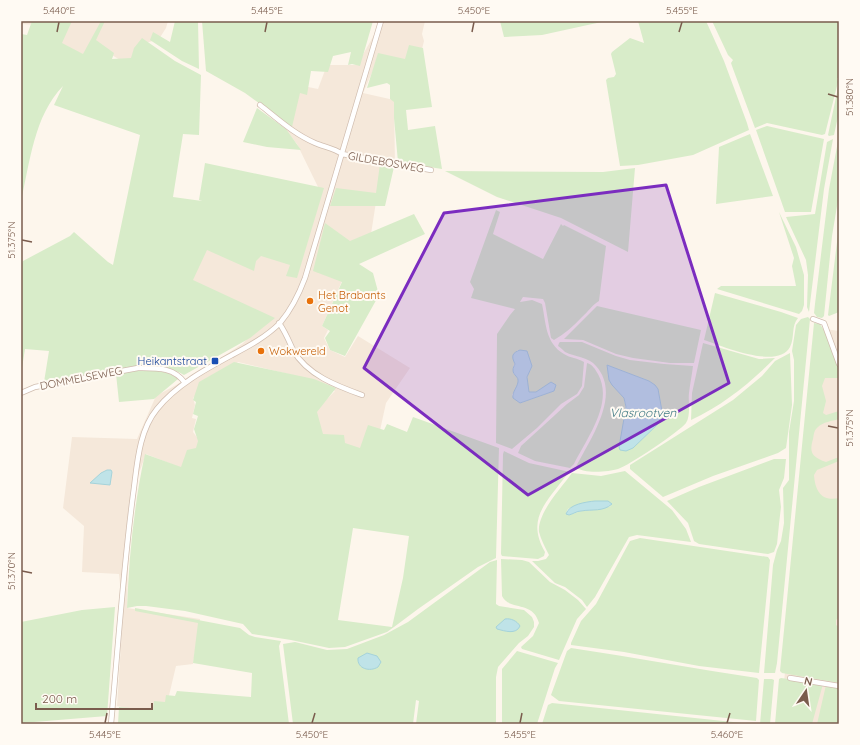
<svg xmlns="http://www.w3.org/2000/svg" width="860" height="745" font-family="Quicksand,sans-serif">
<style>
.residential{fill:#f5e8da}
.green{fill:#d8ecc9;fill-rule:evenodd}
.water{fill:#bfe3e8;stroke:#a5d3da}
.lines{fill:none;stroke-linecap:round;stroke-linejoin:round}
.minor-casing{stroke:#d1beb0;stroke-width:6}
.minor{stroke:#fff;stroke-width:4.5}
.marked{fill:#7b2cbf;fill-opacity:0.2;stroke:#7b2cbf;stroke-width:3;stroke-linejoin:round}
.ticks{fill:none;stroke:#7a5c4d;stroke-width:1.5}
.food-dot{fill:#e8710a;stroke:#fffaf3;stroke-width:1.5}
.transit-dot{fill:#1a4fb4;stroke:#fffaf3;stroke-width:1.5}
.labels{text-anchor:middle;stroke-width:4;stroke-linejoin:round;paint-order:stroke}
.street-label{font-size:11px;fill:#7a5c4d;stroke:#fffaf3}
.food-label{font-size:11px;fill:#c56008;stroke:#fffaf3;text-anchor:start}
.transit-label{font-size:11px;fill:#164399;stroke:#fffaf3;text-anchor:end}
.water-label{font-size:12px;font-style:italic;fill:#437c86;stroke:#fffaf3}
.neatline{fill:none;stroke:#7a5c4d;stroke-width:1.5}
.ticks-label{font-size:10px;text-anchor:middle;fill:#7a5c4d}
</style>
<rect width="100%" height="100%" fill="#fdf6ec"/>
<path class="residential" d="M 21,21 L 168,21 L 166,28 L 159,39 L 146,43 L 128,65 L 96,45 L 85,55 L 61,50 L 38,25 L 21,24 Z
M 382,21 L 425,21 L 422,34 L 424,41 L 421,53 L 407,63 L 379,57 L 363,93 L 394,100 L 395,167 L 383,164 L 378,189 L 371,234 L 342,281 L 322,326 L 328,330 L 324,338 L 330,350 L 345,357 L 358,336 L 410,368 L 386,403 L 379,435 L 363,451 L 321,435 L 313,413 L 335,391 L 313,380 L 238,362 L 193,398 L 195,405 L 192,418 L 196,419 L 193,432 L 199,440 L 197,452 L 184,469 L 146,454 L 135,484 L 129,529 L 127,608 L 200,619 L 193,664 L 176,666 L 167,704 L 153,714 L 117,706 L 123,614 L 119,574 L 82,572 L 84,526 L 63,508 L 72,437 L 137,439 L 156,396 L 198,373 L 242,344 L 269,318 L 191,281 L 219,220 L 320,191 L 297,144 L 284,128 L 298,85 L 318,89 L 327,65 L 357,65 Z
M 818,328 L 839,331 L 839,724 L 780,724 Z"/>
<path class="green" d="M 32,21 L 72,21 L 62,43 L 83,54 L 101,21 L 105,21 L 96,40 L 114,53 L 112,59 L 131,58 L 134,48 L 142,38 L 175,61 L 201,75 L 199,135 L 183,134 L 173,197 L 202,201 L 199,200 L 205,163 L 324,188 L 297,278 L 286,276 L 290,265 L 261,256 L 256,261 L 254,271 L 207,250 L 193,280 L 275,318 L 250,338 L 184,375 C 171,367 156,366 141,366 L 44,382 L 49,351 L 25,349 L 21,374 L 21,267 L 23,261 L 70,236 L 74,232 L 108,262 L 113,265 L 140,135 L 54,105 L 63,86 C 34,116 30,162 21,201 L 21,34 L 27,35 Z
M 175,21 L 198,21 L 199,69 L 182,61 L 150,40 L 153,32 L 170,42 Z
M 202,21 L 373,21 L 360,66 L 352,64 L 348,65 L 351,52 L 333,56 L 328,72 L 311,71 L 307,95 L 300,93 L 292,127 L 245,93 L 206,71 Z
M 500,21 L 606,21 L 542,35 L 504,37 Z
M 638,21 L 706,21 L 724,61 L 747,123 L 749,130 L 693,155 L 638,165 L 620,166 L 606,80 L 608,78 L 614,77 L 616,74 L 611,54 L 612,52 L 630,38 L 644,43 Z
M 712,21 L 839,21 L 839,78 L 837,78 L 838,82 L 825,134 L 822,135 L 767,123 L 755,128 L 732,66 L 731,63 L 733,60 L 728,55 Z
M 409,45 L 423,48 L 432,107 L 406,110 L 408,130 L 435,126 L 442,169 L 398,162 L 394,118 L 394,102 L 390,99 L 390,85 L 387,83 L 367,88 L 378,53 L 405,59 Z
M 839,83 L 839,112 L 834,135 L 829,136 L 828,135 Z
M 257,108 L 286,129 L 301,150 L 267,147 L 243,142 Z
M 767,126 L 824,139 L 811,212 L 785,212 L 756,130 Z
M 750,134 L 773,196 L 716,204 L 719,147 Z
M 839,136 L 839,194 L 832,236 L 824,316 L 822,318 L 817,317 L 814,313 L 815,304 L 829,189 Z
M 833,139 L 824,189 L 809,312 L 807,307 L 808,275 L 806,260 L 786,217 L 815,214 L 827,142 Z
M 380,164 L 394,167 L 385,206 L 330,206 L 336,188 L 376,193 Z
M 635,168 L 628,252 L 561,218 L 497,197 L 445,171 L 603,172 Z
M 496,210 L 500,212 L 493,234 L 543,259 L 561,224 L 563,226 L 564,225 L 606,246 L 599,301 C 592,305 588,312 582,317 C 574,326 564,334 554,340 L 551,338 L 545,303 L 543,299 L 523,297 L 520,302 L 532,300 L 542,304 C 546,322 545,343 564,354 C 570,358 578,358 584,362 L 582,386 L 577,394 L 561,404 L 537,428 L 512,449 L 496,443 L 497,334 L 510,315 L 515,309 L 471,298 L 474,289 L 470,282 ZM 518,350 L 531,369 C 526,375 526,385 529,392 L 536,392 L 541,390 L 554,391 L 520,403 L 512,395 C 515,390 521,382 517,377 C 514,373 514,376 513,371 C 513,367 516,357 517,351 Z
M 779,212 L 796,247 L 804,275 L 804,305 L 802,311 L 799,314 L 717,289 L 721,286 L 796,286 L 792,266 L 794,258 Z
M 414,214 L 425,234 L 359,264 L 373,273 L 379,295 L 345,356 L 330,350 L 325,338 L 330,331 L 322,326 L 342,282 L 313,271 L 325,223 L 350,241 Z
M 839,226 L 839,312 L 829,316 L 828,315 Z
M 715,293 L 781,312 L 798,318 C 791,326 795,337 790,347 C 778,370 722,346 704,340 Z
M 597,306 L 701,330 L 694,363 L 670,363 L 633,358 L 616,354 L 583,340 L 564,339 Z
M 808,317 L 810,319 L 777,663 L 775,673 L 764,673 L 773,565 L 777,550 L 781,541 L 784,523 L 783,488 L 789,480 L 789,432 L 794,401 L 794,360 L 792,351 L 796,325 L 801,319 Z
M 814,323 L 820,324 L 825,332 L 839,369 L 839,378 L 825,378 L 822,386 L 826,401 L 823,413 L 826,415 L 839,411 L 839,419 C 832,421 823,422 818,427 C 814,430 814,434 813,439 C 809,453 812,457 826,462 L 839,457 L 839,461 L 817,470 L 814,475 C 815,490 821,502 839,498 L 839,617 L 836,620 L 836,625 L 839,627 L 839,683 L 782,673 L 780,671 Z
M 560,342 L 582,342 L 616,356 L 630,360 L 664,364 L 693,366 C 692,375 690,384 689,393 C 688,402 691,415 686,423 C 679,432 628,466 618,469 C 608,472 583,474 576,467 C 590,439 622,395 596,366 C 589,357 575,357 565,352 C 563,350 561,348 558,346 L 559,343 ZM 607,365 L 649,381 L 659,423 L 633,448 L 624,398 L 609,380 Z
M 703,343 L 759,359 L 775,358 C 750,383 723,405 691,420 L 692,393 Z
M 790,353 L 792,405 L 786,448 L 778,453 L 713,476 L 663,497 L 630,469 L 630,465 L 733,400 L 762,376 L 775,361 Z
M 234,362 L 314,379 L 336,388 L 317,412 L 323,434 L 344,435 L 345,443 L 360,448 L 368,425 L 384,430 L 387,424 L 407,432 L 413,417 L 499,448 L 496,558 L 478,567 L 418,609 L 394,627 L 387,632 L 345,647 L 329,648 L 291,640 L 252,634 L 243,624 L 185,611 L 146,606 L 137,606 L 127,608 C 129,557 134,504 145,454 L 181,467 L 187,450 L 196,448 L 198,441 L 194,429 L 198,416 L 193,414 L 196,402 L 193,400 L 199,382 ZM 353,528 L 409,536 L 403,578 L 392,627 L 338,620 Z
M 587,363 C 593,365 595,369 598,374 C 614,403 587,438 574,464 L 570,468 L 535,461 L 518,453 L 521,446 L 567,404 L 579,395 L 584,387 Z
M 135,370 C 150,370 166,369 178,379 L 154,399 L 119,402 L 116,374 Z
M 504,451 L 529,463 L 570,472 L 565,477 C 546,503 526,519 545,552 L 544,556 L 538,559 L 502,556 L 501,554 L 503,454 Z
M 774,459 L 786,459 L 784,478 L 779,490 L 781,507 L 779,524 L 777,544 L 774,552 L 768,554 L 699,544 L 694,541 L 688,523 L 667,501 L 699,487 Z
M 625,471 L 672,510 L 686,529 L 691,542 L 637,535 L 629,537 L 595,597 L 587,607 L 582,600 L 565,587 L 555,583 L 532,561 L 538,561 L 546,559 L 549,555 C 545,547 541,540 539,532 C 537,513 562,487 572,473 L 601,476 ZM 603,501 L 611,506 L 601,509 L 581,511 L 569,515 L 566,513 L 568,509 C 579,503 591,501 603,501 Z
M 640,538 L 768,557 L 770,560 L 759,673 L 699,666 L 624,652 L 571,645 L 571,643 L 581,621 L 596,604 L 630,541 Z
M 501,559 L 522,560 L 529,562 L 550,582 L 565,590 L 578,600 L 586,609 L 577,619 L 559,660 L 522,649 L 521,647 L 533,636 L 539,623 C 533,600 509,611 502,596 Z
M 497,560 L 496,604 L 499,606 L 524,610 L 532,617 L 534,622 L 534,627 L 528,636 L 519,643 L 498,667 L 496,677 L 496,724 L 416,724 L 419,701 L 416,700 L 413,724 L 293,724 L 283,644 L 295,642 L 327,650 L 347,649 L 384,635 L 408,622 L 490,562 Z
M 115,607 L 107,716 L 22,723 L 21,622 L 82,610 Z
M 135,608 L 240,628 L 249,635 L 255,637 L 281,641 L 279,646 L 289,724 L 118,724 L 119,707 L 153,710 L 154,701 L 165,702 L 166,695 L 175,696 L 177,691 L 251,697 L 252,673 L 193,663 L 198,623 L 135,611 Z
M 571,648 C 633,657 695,669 757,678 L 759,680 L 756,721 L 559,701 L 551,695 L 567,651 Z
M 517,651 L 558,663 L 555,668 L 537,724 L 502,724 L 502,669 Z
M 781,678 L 823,684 L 812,724 L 775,724 L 779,679 Z
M 764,679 L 772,679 L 774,680 L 770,724 L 760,724 Z
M 826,685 L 839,687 L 839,724 L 817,724 Z
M 552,703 L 752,724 L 542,724 L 548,705 Z"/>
<path class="water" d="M 520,350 L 527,351 L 532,366 L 527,377 L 529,392 L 536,392 L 551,382 L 556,385 L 554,391 L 520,403 L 513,398 C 512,392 517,388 518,382 C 519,376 513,376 513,370 C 513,368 514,366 515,364 C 511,356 512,353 520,350 Z
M 607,365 L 649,381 L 655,385 L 658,389 L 662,411 L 659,423 L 633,448 L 626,451 L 620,450 L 619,447 L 626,407 L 624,398 L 612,385 L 609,380 Z
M 107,470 L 111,470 L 112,472 L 110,485 L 90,483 L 101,473 Z
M 595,501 L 608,501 L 612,504 C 603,512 592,509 581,511 C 577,511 573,514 569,515 L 566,514 C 569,504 586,502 595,501 Z
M 505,619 C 511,618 517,621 520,626 C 516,635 505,631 497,629 L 496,627 Z
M 367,653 L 377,656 L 381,662 L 378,667 C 370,672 357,669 358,658 Z"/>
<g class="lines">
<defs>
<path id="minor" d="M 260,105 C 278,119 294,134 315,143 C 324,147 334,148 342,154 L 431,170
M 813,319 L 824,323 L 839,364
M 279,323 C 285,331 289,341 293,350 C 307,375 337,386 362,395
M 21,393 L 35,387 L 138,368 C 157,368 174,367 185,383
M 790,678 L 839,686
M 111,724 C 118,648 123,571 133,495 C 137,467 138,432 157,409 C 176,385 206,369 232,355 C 249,346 266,337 280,323 C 291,310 299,294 305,278 L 381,21"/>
</defs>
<use href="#minor" class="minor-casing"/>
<use href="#minor" class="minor"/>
</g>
<path class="marked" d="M 666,185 L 729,383 L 528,495 L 364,368 L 444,213 Z"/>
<path class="ticks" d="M 57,32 L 59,22M 265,32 L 267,22M 472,32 L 474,22M 679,32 L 682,22M 828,94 L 838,97M 22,240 L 32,242M 828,426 L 838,428M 22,571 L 32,573M 105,723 L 107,713M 312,723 L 315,713M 520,723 L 522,713M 727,723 L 730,713"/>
<g class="food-dot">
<circle cx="310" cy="301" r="4"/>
<circle cx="261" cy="351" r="4"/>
</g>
<rect class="transit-dot" x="211" y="357" width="8" height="8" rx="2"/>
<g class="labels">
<g class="street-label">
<text transform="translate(386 162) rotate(10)" y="4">GILDEBOSWEG</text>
<text transform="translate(81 378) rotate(-11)" y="4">DOMMELSEWEG</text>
</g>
<g class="food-label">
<text x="318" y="299">Het Brabants<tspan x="318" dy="13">Genot</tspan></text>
<text x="269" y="355">Wokwereld</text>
</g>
<g class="transit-label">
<text x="207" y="365">Heikantstraat</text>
</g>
<g class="water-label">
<text x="643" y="417">Vlasrootven</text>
</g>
</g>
<rect width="860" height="745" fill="none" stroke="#fffaf3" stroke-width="44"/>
<g transform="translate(806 691) rotate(13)" stroke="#fffaf3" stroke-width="3" paint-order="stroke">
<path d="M0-3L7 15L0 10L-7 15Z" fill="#7a5c4d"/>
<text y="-6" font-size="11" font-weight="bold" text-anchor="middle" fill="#7a5c4d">N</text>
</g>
<path d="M36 703v6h116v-6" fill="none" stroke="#7a5c4d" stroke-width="2"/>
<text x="42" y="703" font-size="12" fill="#7a5c4d" stroke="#fffaf3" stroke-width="3" paint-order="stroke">200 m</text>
<rect x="22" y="22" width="816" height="701" class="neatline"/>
<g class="ticks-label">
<text x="59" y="14">5.440°E</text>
<text x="267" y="14">5.445°E</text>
<text x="474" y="14">5.450°E</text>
<text x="682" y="14">5.455°E</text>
<text transform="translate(849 97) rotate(-90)" y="4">51.380°N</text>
<text transform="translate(11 240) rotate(-90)" y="4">51.375°N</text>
<text transform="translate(849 428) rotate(-90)" y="4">51.375°N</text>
<text transform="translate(11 571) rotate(-90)" y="4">51.370°N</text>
<text x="105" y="738">5.445°E</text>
<text x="312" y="738">5.450°E</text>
<text x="520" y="738">5.455°E</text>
<text x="727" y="738">5.460°E</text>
</g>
</svg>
